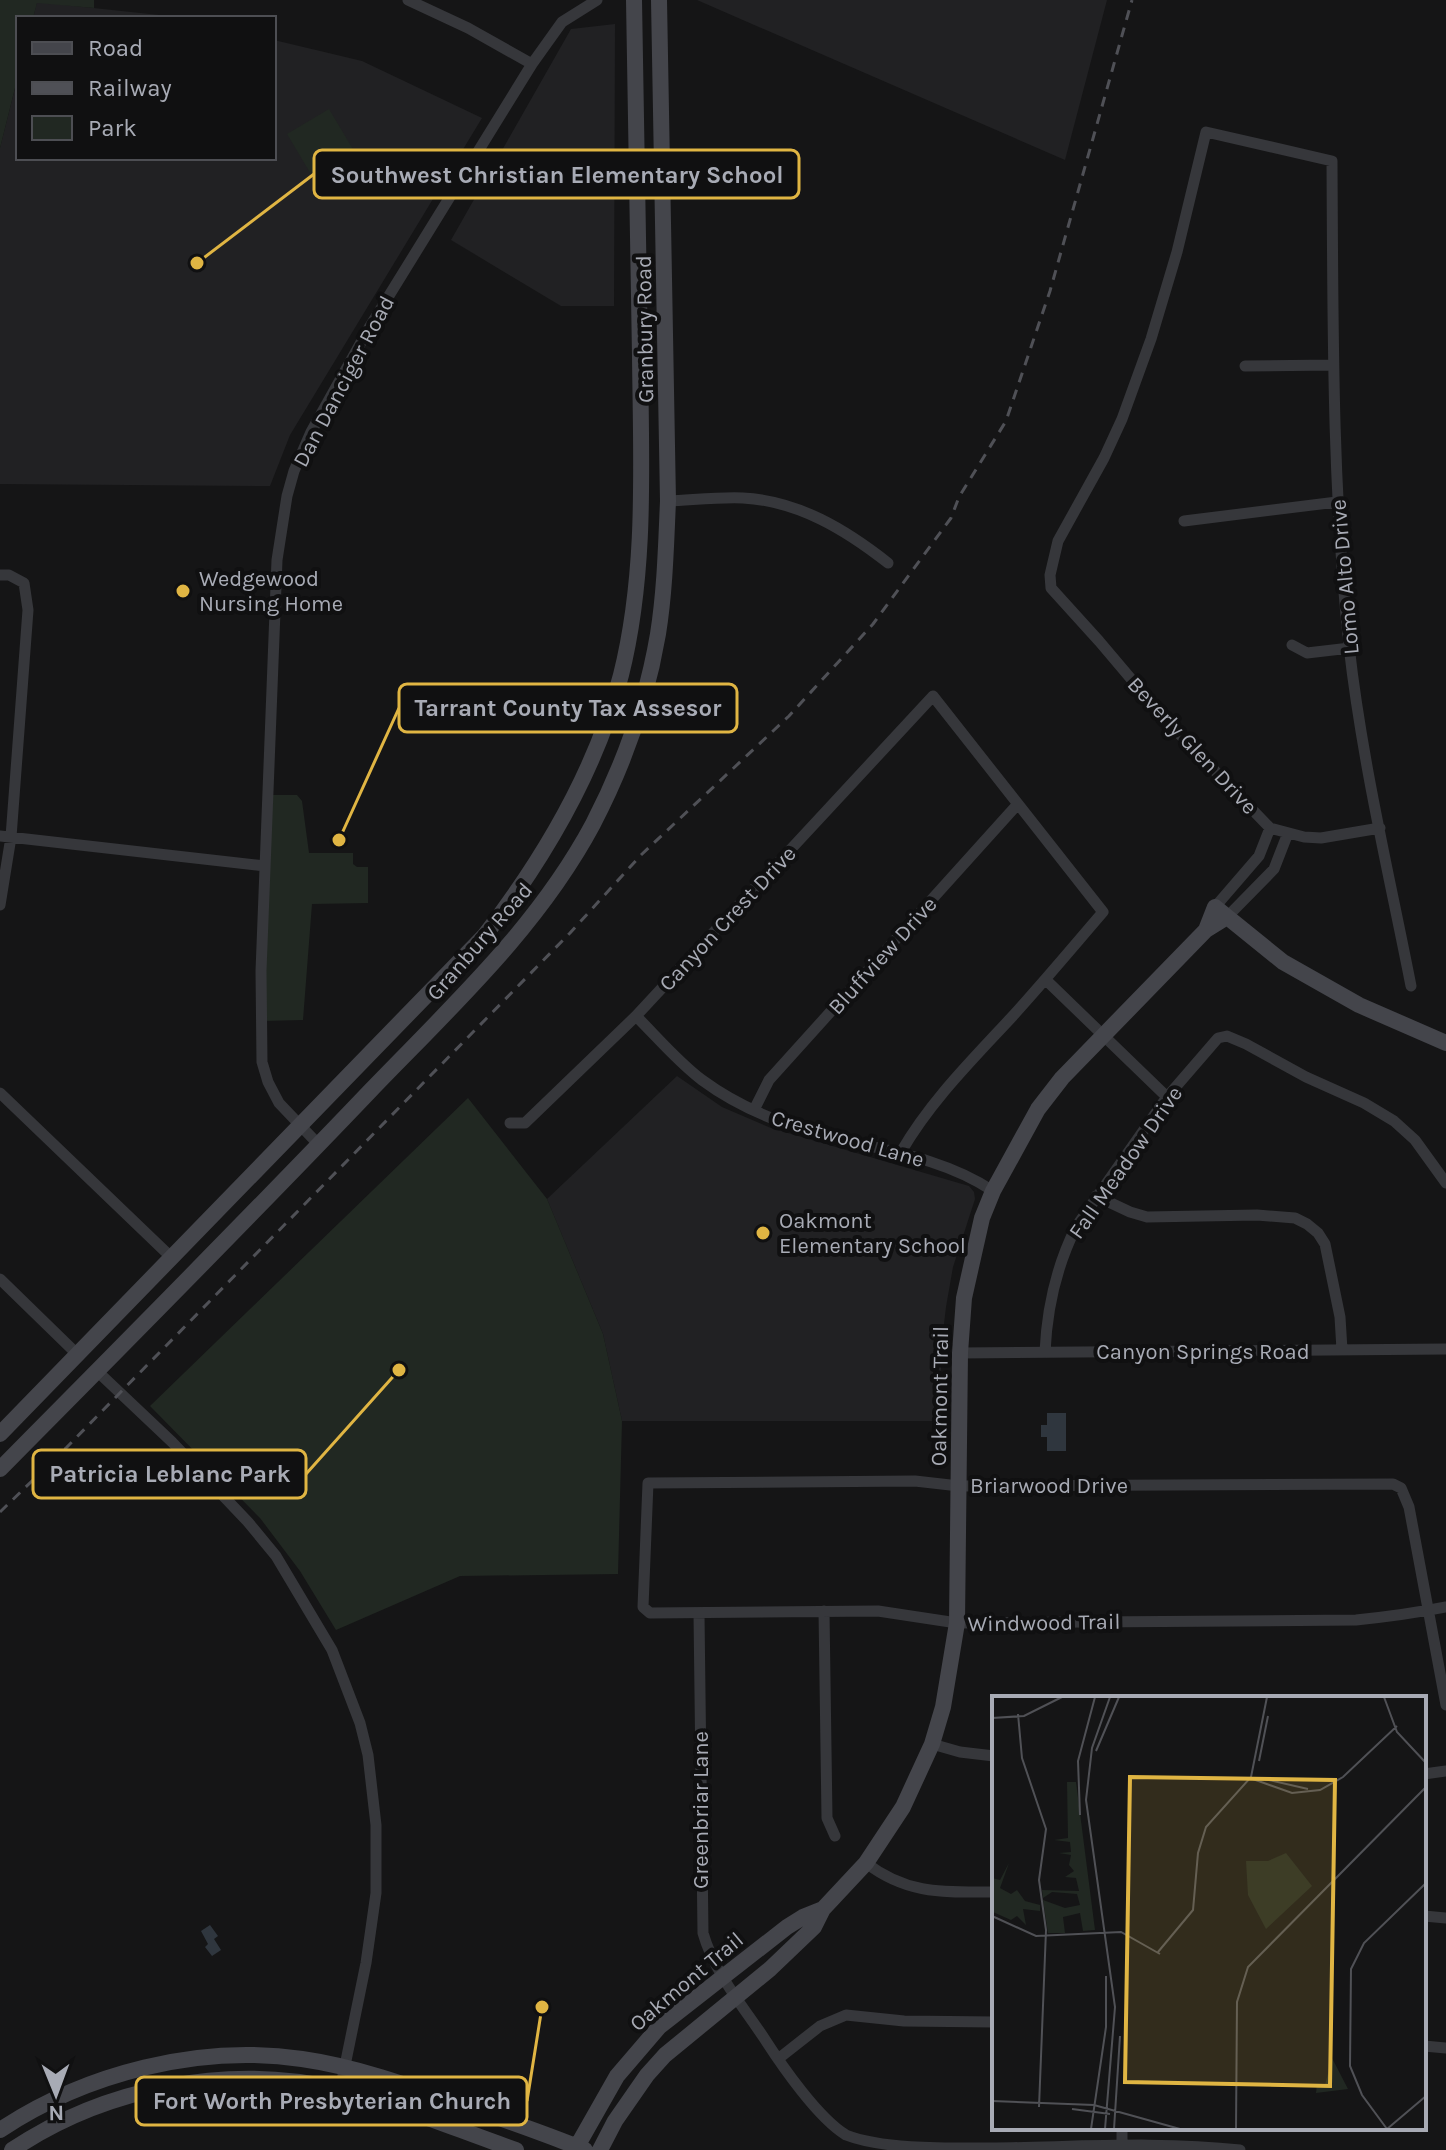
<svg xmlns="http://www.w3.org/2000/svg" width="1446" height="2150" font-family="Karla,sans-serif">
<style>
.built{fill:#212123}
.green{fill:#212822}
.water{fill:#2f363e}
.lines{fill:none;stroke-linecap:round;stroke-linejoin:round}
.street{stroke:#36373b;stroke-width:11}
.secondary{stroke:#44454b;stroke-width:16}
.rail{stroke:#4f5056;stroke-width:3;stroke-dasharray:10 8;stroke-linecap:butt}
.poi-dot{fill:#e0b543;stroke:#101011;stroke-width:3}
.labels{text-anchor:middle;stroke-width:8;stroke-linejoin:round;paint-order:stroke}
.street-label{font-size:22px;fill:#a8abb5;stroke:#101011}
.poi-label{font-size:22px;fill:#a8abb5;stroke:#101011;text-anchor:start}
.inset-road{fill:none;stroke:#505156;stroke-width:2}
.view{fill:#e0b543;fill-opacity:0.15;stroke:#e0b543;stroke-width:4}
.inset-edge{fill:none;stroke:#a8abb5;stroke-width:4}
.leader{fill:none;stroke:#e0b543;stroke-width:3}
.callout-dot{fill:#e0b543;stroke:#101011;stroke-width:3}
.callout{fill:#101011;stroke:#e0b543;stroke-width:3}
.callout-label{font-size:24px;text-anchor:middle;font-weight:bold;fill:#a8abb5}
</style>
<rect width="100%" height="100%" fill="#151516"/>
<path class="built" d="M 697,0 L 1107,0 L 1065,160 Z
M 37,2 L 178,17 L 183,18 L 33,18 Z
M 615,24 L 614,306 L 561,306 L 451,240 L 571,29 Z
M 274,40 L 362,61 L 482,118 L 290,435 L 270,486 L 0,484 L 0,148 L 18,76 L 18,158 L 274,158 Z
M 677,1076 L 722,1107 L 771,1128 L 969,1186 L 974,1192 L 975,1199 L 953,1267 L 946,1307 L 942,1341 L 939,1421 L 622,1421 L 603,1334 L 547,1199 Z"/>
<path class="green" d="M 0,0 L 94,0 L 94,8 L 37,3 L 33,18 L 18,18 L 18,76 L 0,148 Z
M 329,109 L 360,161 L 318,186 L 287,134 Z
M 268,795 L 297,795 L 302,801 L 309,853 L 353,853 L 353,864 L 357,867 L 368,867 L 368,903 L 312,904 L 303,1020 L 261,1021 Z
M 468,1098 L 547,1199 L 603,1334 L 622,1421 L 618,1574 L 460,1576 L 336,1630 L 300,1571 L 260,1518 L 150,1406 Z"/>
<path class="water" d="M 1047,1413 L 1066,1413 L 1066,1451 L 1047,1451 L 1047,1437 L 1041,1437 L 1041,1425 L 1047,1425 Z
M 210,1925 L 218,1936 L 214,1939 L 221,1950 L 212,1956 L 205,1947 L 208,1944 L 201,1931 Z"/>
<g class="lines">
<path class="street" d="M 408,0 L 468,28 L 532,64
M 1245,366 L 1333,365
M 668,501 C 693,500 718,497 743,498 C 799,501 846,530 888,563
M 1184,521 L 1337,502
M 0,575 L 9,575 L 24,583 L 28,610 L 11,837 L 0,905
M 1292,645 L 1307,653 L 1350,648
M 1380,828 L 1321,838 L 1304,837 L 1270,828 L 1165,719 L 1099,641 L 1051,588 L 1050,575 L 1058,541 L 1104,458 L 1122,419 L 1151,339 L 1177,252 L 1206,132 L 1332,161 C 1333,323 1332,485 1349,646 C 1362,761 1389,874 1411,986
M 0,836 L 265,866
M 1215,907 L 1259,856 L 1270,828
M 1227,917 L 1274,869 L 1288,833
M 1046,980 L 1167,1097
M 636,1016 C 657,1037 678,1062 702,1080 C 729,1100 763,1116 795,1127 C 861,1149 933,1151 993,1191
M 0,1093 L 172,1258
M 754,1110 L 769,1080 L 1017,805
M 510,1123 L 525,1123 L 636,1016 L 933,696 L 1103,912 C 1072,948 1042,984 1010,1019 C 970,1062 930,1102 901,1152
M 319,1145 L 279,1103 L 268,1082 L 262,1062 L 261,971 L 277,560 L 287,496 L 294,471 L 311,432 L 369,328 L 532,64 L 562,22 L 597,0
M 1096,1196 L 1130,1212 L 1147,1217 L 1257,1215 L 1295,1218 L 1307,1224 L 1318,1233 L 1325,1244 L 1340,1317 L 1342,1350
M 0,1279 L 78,1355
M 1045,1352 C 1047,1308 1056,1267 1076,1227 L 1167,1097 L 1218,1038 L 1227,1036 L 1246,1044 L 1306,1077 L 1364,1103 L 1394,1121 L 1415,1140 L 1446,1183
M 960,1353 L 1446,1349
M 97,1371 L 172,1442 L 248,1522 L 276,1556 L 332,1650 L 360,1723 L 368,1755 L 376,1825 L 376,1893 L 366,1963 L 340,2090
M 1446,1607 C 1416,1613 1387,1617 1356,1620 L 957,1623 L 878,1611 L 650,1613 L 643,1607 L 648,1483 L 915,1481 L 959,1486 L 1393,1484 L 1401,1488 L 1409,1507 L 1446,1705
M 824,1611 L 827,1818 L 835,1836
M 699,1614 L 703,1933 C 714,1972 742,2005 764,2038 C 782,2066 818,2118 846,2135 C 884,2150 953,2148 996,2148 C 1075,2147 1162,2141 1240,2150
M 932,1744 L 960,1752 L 994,1756
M 1424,1774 L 1446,1771
M 866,1863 C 908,1895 944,1892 994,1892
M 1424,1916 L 1446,1918
M 1424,2046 L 1446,2048
M 778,2059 L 820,2026 L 846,2015 L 904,2021 L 994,2022
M 1122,2150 L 1122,2128"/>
<path class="secondary" d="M 1206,930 L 1215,907 L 1283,962 L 1359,1005 L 1446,1043
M 0,1434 L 485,935 C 545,857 596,771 621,675 C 647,571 641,462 640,356 C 638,238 636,119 634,0
M 0,1469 C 125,1343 249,1218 371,1090 C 452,1006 538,927 593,824 C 623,766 647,699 658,634 C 665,590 666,545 668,501 L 659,0
M 0,2130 C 86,2073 199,2044 302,2059 C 358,2067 412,2087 465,2106 C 505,2120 546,2134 585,2150
M 12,2150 C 104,2088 228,2063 337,2089 C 397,2104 458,2130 516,2150
M 575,2150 L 617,2076 L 659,2027 L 787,1927 L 803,1917 L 823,1909
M 600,2150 L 615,2121 L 647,2075 L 665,2055 L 770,1969 L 814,1927 L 823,1909 L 866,1863 L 903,1807 L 932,1744 L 943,1707 L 957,1623 L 960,1353 L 964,1298 L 982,1218 L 993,1191 L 1038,1109 L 1062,1078 L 1206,930 L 1227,917"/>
<path class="rail" d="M 0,1512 L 67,1447 L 570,933 L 641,855 L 789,716 L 873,624 L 951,518 L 959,497 L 1006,421 L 1050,291 L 1132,0"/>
</g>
<g class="poi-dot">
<circle cx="183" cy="591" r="8"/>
<circle cx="763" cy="1233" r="8"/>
</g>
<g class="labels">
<g class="street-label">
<text transform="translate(644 329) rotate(-91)" y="8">Granbury Road</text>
<text transform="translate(343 381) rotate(-62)" y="8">Dan Danciger Road</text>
<text transform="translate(1344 577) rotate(-95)" y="8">Lomo Alto Drive</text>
<text transform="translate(1193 745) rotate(47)" y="8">Beverly Glen Drive</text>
<text transform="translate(727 918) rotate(-47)" y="8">Canyon Crest Drive</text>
<text transform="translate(479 941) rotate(-49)" y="8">Granbury Road</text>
<text transform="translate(882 955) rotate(-48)" y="8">Bluffview Drive</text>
<text transform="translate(848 1138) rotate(16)" y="8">Crestwood Lane</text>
<text transform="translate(1125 1162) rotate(-55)" y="8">Fall Meadow Drive</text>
<text x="1203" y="1359">Canyon Springs Road</text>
<text transform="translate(939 1396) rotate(-89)" y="8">Oakmont Trail</text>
<text x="1049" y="1493">Briarwood Drive</text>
<text transform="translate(1044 1622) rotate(-1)" y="8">Windwood Trail</text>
<text transform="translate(700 1810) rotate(-90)" y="8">Greenbriar Lane</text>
<text transform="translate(686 1981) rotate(-40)" y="8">Oakmont Trail</text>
</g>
<g class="poi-label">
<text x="199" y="586">Wedgewood<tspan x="199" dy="25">Nursing Home</tspan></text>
<text x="779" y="1228">Oakmont<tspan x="779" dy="25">Elementary School</tspan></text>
</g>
</g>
<g transform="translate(992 1696)">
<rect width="434" height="434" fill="#151516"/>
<path d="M 75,86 L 84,86 L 103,234 L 91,235 L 88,217 L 71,221 L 73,237 L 56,237 L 51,204 L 73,212 L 88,209 L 85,198 L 60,196 L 51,202 L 50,194 L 87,195 L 84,182 L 73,181 L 82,175 L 77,169 L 79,159 L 67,157 L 79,156 L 78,146 L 62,144 L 76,142 ZM 294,157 L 320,190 L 274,233 L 256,199 L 254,165 L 276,165 ZM 17,167 L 8,192 L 19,198 L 25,194 L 33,205 L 48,209 L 48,215 L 31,213 L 34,229 L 25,220 L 19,224 L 1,216 L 0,182 L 8,184 ZM 340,362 L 356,393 L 324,397 L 325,388 L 333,389 Z" fill="#212822"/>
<path class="inset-road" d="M 392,1 L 405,36 L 434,67M 26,18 L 30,62 L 54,133 L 47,184 L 54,234 L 47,411M 0,22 L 32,20 L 70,1M 104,55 L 127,1M 267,65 L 276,20M 258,82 L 300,97 L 328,94 L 351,81 L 405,30M 268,82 L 316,93M 88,119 L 86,65 L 103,1M 0,220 L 44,240 L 129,236 L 168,258M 166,256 L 201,214 L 206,157 L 214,131 L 259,81 L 275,1M 0,405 L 102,409 L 188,433M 80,413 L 118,418M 99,433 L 114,331 L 114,280M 113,433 L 123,311 L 94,104 L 100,52 L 118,1M 122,433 L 128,340M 244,433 L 245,306 L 256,271 L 434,91M 395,433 L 370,399 L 358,370 L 359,273 L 372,247 L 434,187M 395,433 L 434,400"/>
<path class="view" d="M 138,81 L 343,84 L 338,390 L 133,386 Z"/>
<rect width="434" height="434" class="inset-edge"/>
</g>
<path class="leader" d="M197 263L314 174M339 840L399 708M399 1370L306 1474M542 2007L527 2101"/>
<g class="callout-dot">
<circle cx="197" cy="263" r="8"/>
<circle cx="339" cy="840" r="8"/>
<circle cx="399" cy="1370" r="8"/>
<circle cx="542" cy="2007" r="8"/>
</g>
<g class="callout">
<rect x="314" y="150" width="485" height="48" rx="8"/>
<rect x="399" y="684" width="338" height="48" rx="8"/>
<rect x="33" y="1450" width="273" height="48" rx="8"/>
<rect x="136" y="2077" width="391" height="48" rx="8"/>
</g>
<g class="callout-label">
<text x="557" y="183">Southwest Christian Elementary School</text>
<text x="568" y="716">Tarrant County Tax Assesor</text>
<text x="170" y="1482">Patricia Leblanc Park</text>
<text x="332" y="2109">Fort Worth Presbyterian Church</text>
</g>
<rect x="16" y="16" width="260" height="144" fill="#101011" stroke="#4d4e53" stroke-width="2"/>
<rect x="32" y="42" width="40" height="12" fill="#44454b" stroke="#4d4e53" stroke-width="2"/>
<text x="88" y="56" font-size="24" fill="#a8abb5">Road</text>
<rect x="32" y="82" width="40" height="12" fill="#4f5056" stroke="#4d4e53" stroke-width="2"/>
<text x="88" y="96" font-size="24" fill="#a8abb5">Railway</text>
<rect x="32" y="116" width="40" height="24" fill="#212822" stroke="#4d4e53" stroke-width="2"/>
<text x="88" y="136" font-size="24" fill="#a8abb5">Park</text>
<g transform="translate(56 2094) rotate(179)" stroke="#101011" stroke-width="6" paint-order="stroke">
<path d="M0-6L14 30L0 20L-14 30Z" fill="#a8abb5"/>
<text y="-12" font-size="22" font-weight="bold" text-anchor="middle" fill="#a8abb5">N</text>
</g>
</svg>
